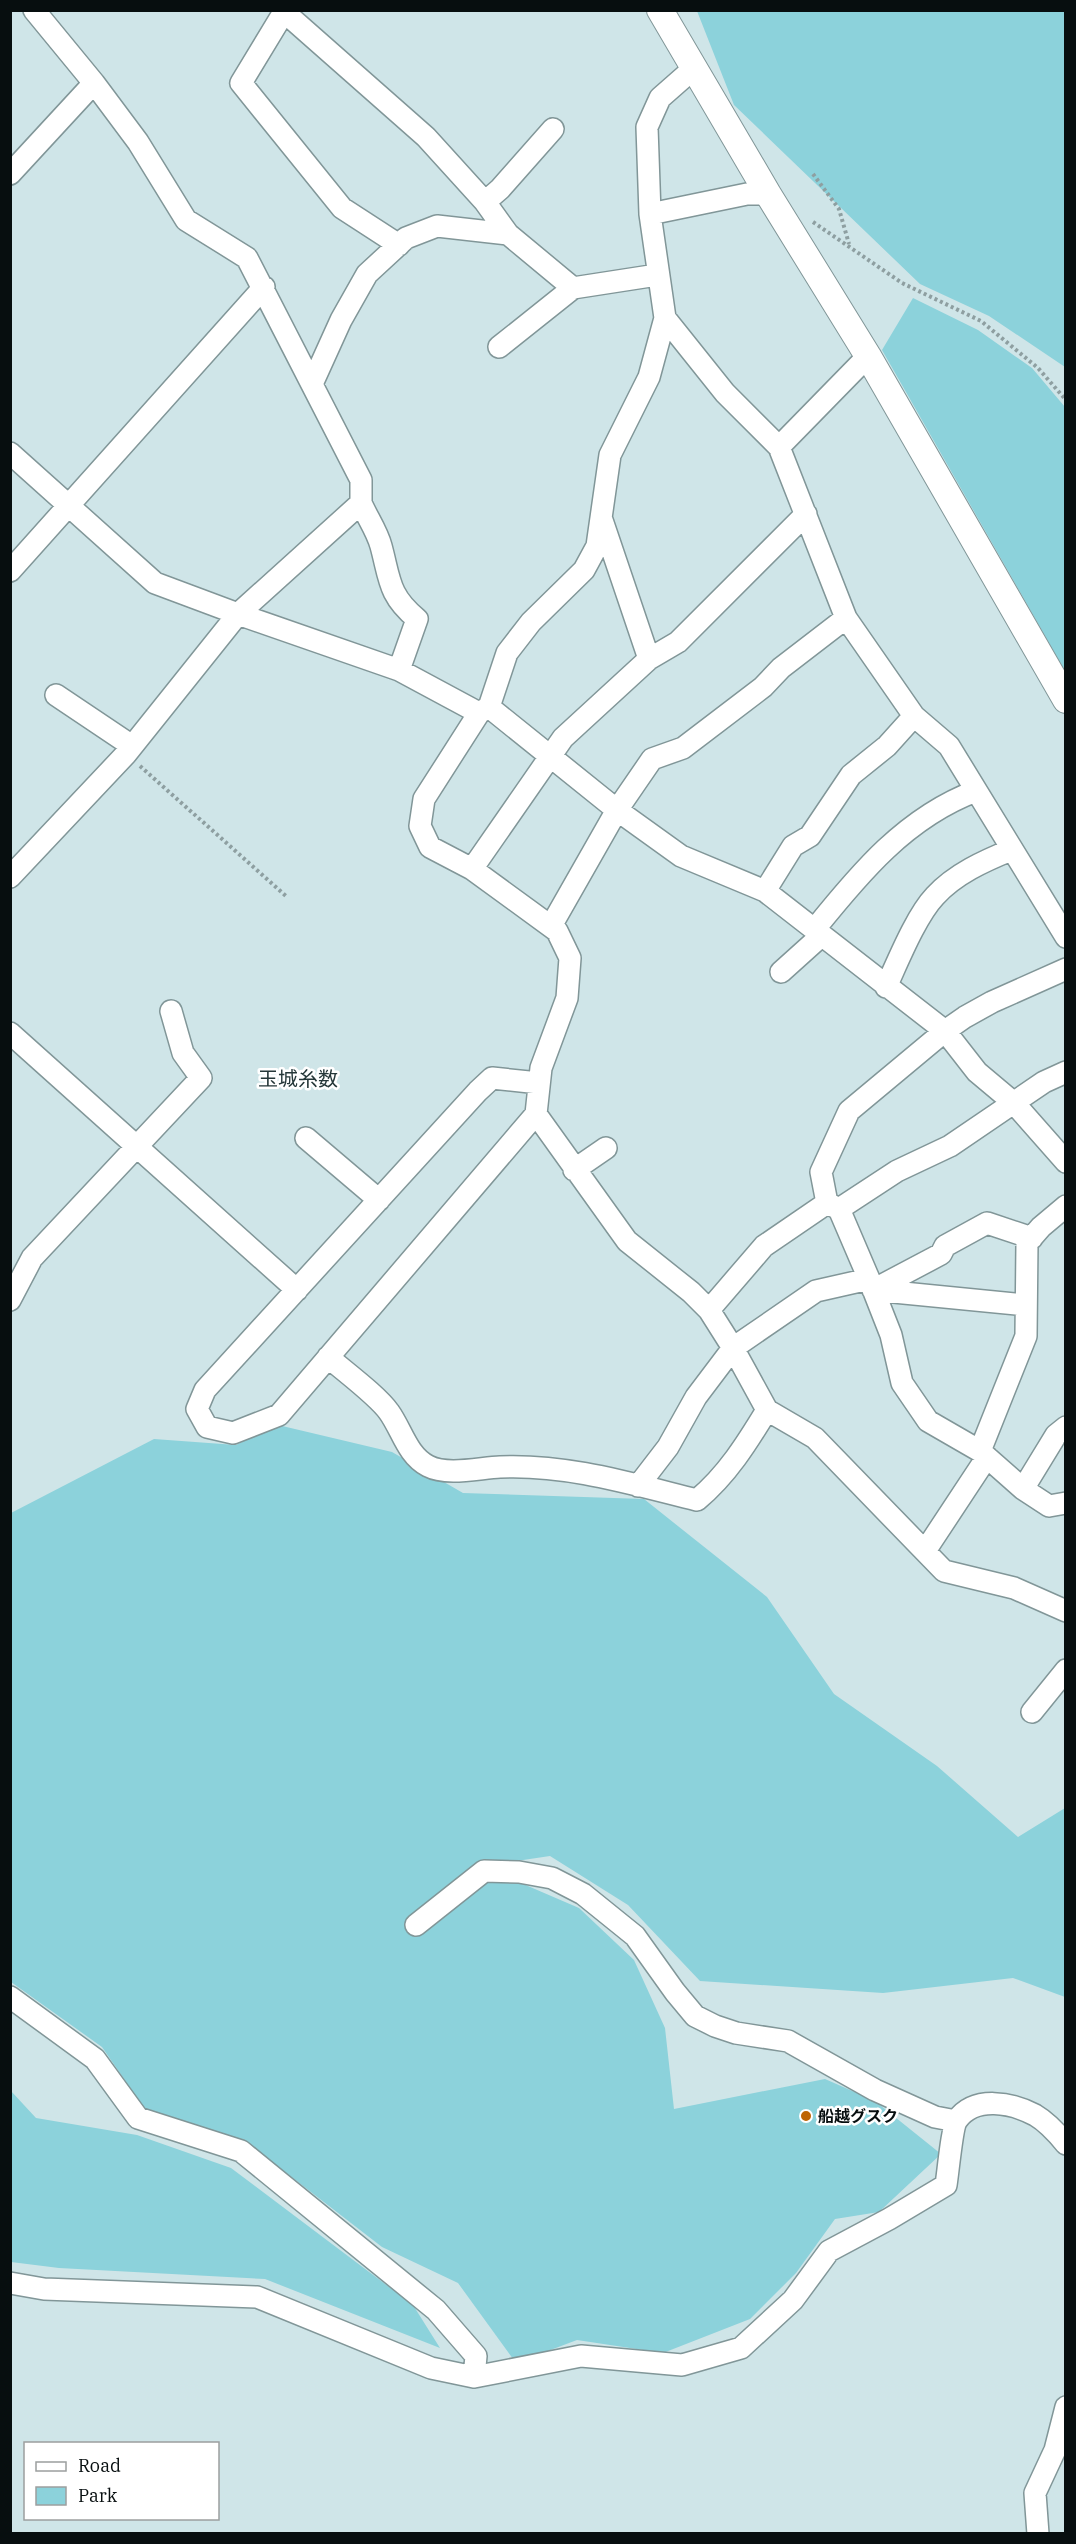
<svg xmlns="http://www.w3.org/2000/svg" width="1076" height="2544" font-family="'IBM Plex Serif','Noto Sans JP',serif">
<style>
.green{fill:#8cd2db}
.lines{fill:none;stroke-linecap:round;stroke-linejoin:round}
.minor-casing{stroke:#819698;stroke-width:24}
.tertiary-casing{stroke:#819698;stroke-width:28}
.path{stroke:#8e9fa1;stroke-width:4;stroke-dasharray:3 3;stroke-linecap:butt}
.minor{stroke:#fff;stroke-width:21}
.tertiary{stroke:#fff;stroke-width:26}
.poi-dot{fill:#bd6402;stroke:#fff;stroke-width:2}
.labels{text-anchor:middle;stroke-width:5;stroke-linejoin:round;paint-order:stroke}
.poi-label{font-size:16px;font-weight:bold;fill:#070e0f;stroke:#fff;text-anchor:start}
.quarter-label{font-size:20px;fill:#253739;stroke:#fff}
</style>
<rect width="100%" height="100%" fill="#cfe5e8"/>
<path class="green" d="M 697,11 L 1065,11 L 1065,367 L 989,316 L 920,284 L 734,105 Z
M 913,298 L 978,330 L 1032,368 L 1065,407 L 1065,671 L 882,350 Z
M 278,1425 L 392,1452 L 463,1493 L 644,1499 L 767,1597 L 834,1694 L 937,1766 L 1018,1837 L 1065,1808 L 1065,1997 L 1013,1978 L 883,1993 L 700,1981 L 628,1905 L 550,1856 L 482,1866 L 488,1879 L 514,1880 L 579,1908 L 634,1960 L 665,2028 L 674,2109 L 825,2079 L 875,2101 L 941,2154 L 879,2212 L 835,2219 L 796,2273 L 750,2319 L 663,2353 L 577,2340 L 516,2363 L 458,2283 L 382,2247 L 267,2158 L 221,2138 L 146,2111 L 102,2047 L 11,1982 L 11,1513 L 154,1439 L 236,1445 Z
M 11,2091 L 36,2118 L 137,2135 L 231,2168 L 413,2305 L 440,2348 L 265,2279 L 59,2268 L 11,2262 Z"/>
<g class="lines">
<defs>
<path id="minor" d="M 282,10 L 426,137 L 485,202 L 508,234 L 573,288 L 657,275
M 284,12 L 241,83 L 342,208 L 399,245
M 10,174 L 94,83
M 485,202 L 500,189 L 553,129
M 650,214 L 747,194 L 768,194
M 665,318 L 725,393 L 779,447 L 846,618 L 914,716 L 949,746 L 1066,937
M 499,347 L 573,288
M 312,384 L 341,320 L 367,274 L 406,238 L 437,226 L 508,234
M 779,447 L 868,356
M 10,453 L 155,583 L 238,614 L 399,670 L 479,713
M 361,503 C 367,517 377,531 381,546 C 390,579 388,595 417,619 L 399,670
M 602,520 L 649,659
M 10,571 L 264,287
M 56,695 L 132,746
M 489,707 L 617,810 L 681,856 L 765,891 L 945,1031 L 977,1072 L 1014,1103 L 1066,1162
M 472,869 L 563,738 L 649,659 L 678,642 L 806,514
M 10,877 L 126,754 L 238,614 L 361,503 L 361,480 L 247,258 L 186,220 L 138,142 L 94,83 L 34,10
M 765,891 L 793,846 L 810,836 L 851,775 L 887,746 L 914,716
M 551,926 L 617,810 L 652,759 L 683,748 L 763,687 L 781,668 L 846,618
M 814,930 C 859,874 906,817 976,791
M 781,972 L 821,936
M 886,987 C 898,961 916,916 935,896 C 955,874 984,861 1011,850
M 10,1033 L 297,1290
M 539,1083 L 492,1078 L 478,1091 L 205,1390 L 197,1409 L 207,1427 L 233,1433 L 279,1415 L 536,1114 L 541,1068 L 567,998 L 570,958 L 557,931 L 472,869 L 430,847 L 420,826 L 424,799 L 479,713 L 489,707 L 507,653 L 531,622 L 584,570 L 597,546 L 610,455 L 649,377 L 665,318 L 650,214 L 647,127 L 660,98 L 693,69
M 536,1114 L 627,1241 L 691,1292 L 709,1310 L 733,1348 L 816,1291 L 869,1279 L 839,1209 L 827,1203
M 306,1138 L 379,1200
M 574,1170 L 606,1148
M 827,1203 L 821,1172 L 849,1111 L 945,1031 L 965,1017 L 992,1002 L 1066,969
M 839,1209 L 897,1171 L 950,1146 L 1044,1082 L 1066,1072
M 869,1279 L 891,1335 L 902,1383 L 928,1421 L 980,1451 L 1023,1489 L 1049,1506 L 1066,1503
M 873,1290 L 941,1254 L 945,1246 L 987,1223 L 1032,1238
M 873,1290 L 1026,1305
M 10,1300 L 32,1258 L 201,1078 L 183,1053 L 171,1011
M 709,1310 L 764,1246 L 827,1203
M 328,1357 C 344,1371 378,1396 389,1412 C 402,1430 407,1455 428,1466 C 447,1476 479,1468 500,1467 C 567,1464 632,1484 697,1500 C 727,1475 747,1443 767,1410
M 980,1451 L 1026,1336 L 1027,1243 L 1041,1227 L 1066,1206
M 638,1486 L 668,1447 L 696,1397 L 733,1348 L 767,1410 L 815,1438 L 944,1571 L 1014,1588 L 1066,1611
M 1023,1489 L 1056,1435 L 1066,1427
M 925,1551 L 987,1457
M 1032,1712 L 1066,1670
M 416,1925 L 484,1871 L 519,1872 L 552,1878 L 583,1894 L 635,1936 L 675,1992 L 695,2016 L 715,2026 L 736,2033 L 788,2041 L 875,2090 L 935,2117 L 956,2121
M 10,1997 L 95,2059 L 138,2118 L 241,2151 L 436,2310 L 476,2356 L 474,2377
M 10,2283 L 44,2289 L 257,2297 L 431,2368 L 474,2377 L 581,2356 L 682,2365 L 741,2348 L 793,2300 L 829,2251 L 889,2219 L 946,2185 C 948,2173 952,2127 957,2120 C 975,2095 1012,2103 1035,2115 C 1047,2122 1057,2133 1066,2144
M 1038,2534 L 1035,2493 L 1055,2450 L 1066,2407"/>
<path id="tertiary" d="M 660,10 L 768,194 L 868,356 L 1066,700"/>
</defs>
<use href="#minor" class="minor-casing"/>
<use href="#tertiary" class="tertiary-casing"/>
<path class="path" d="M 813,174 L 839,209 L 849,244
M 813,222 L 902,283 L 981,321 L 1038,368 L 1066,400
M 140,766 L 286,896"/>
<use href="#minor" class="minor"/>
<use href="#tertiary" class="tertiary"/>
</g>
<circle class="poi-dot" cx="806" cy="2116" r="6"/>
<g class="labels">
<g class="poi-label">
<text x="818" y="2122">船越グスク</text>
</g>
<g class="quarter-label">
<text x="298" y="1086">玉城糸数</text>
</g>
</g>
<rect width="1076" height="2544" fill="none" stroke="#070e0f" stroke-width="24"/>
<rect x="24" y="2442" width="195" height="78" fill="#ffffff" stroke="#9c9f9f" stroke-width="1.5"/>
<rect x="36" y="2462" width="30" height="9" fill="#ffffff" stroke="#9c9f9f" stroke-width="1.5"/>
<text x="78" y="2472" font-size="18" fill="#070e0f">Road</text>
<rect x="36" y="2487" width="30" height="18" fill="#8cd2db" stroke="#9c9f9f" stroke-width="1.5"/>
<text x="78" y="2502" font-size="18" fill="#070e0f">Park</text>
</svg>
